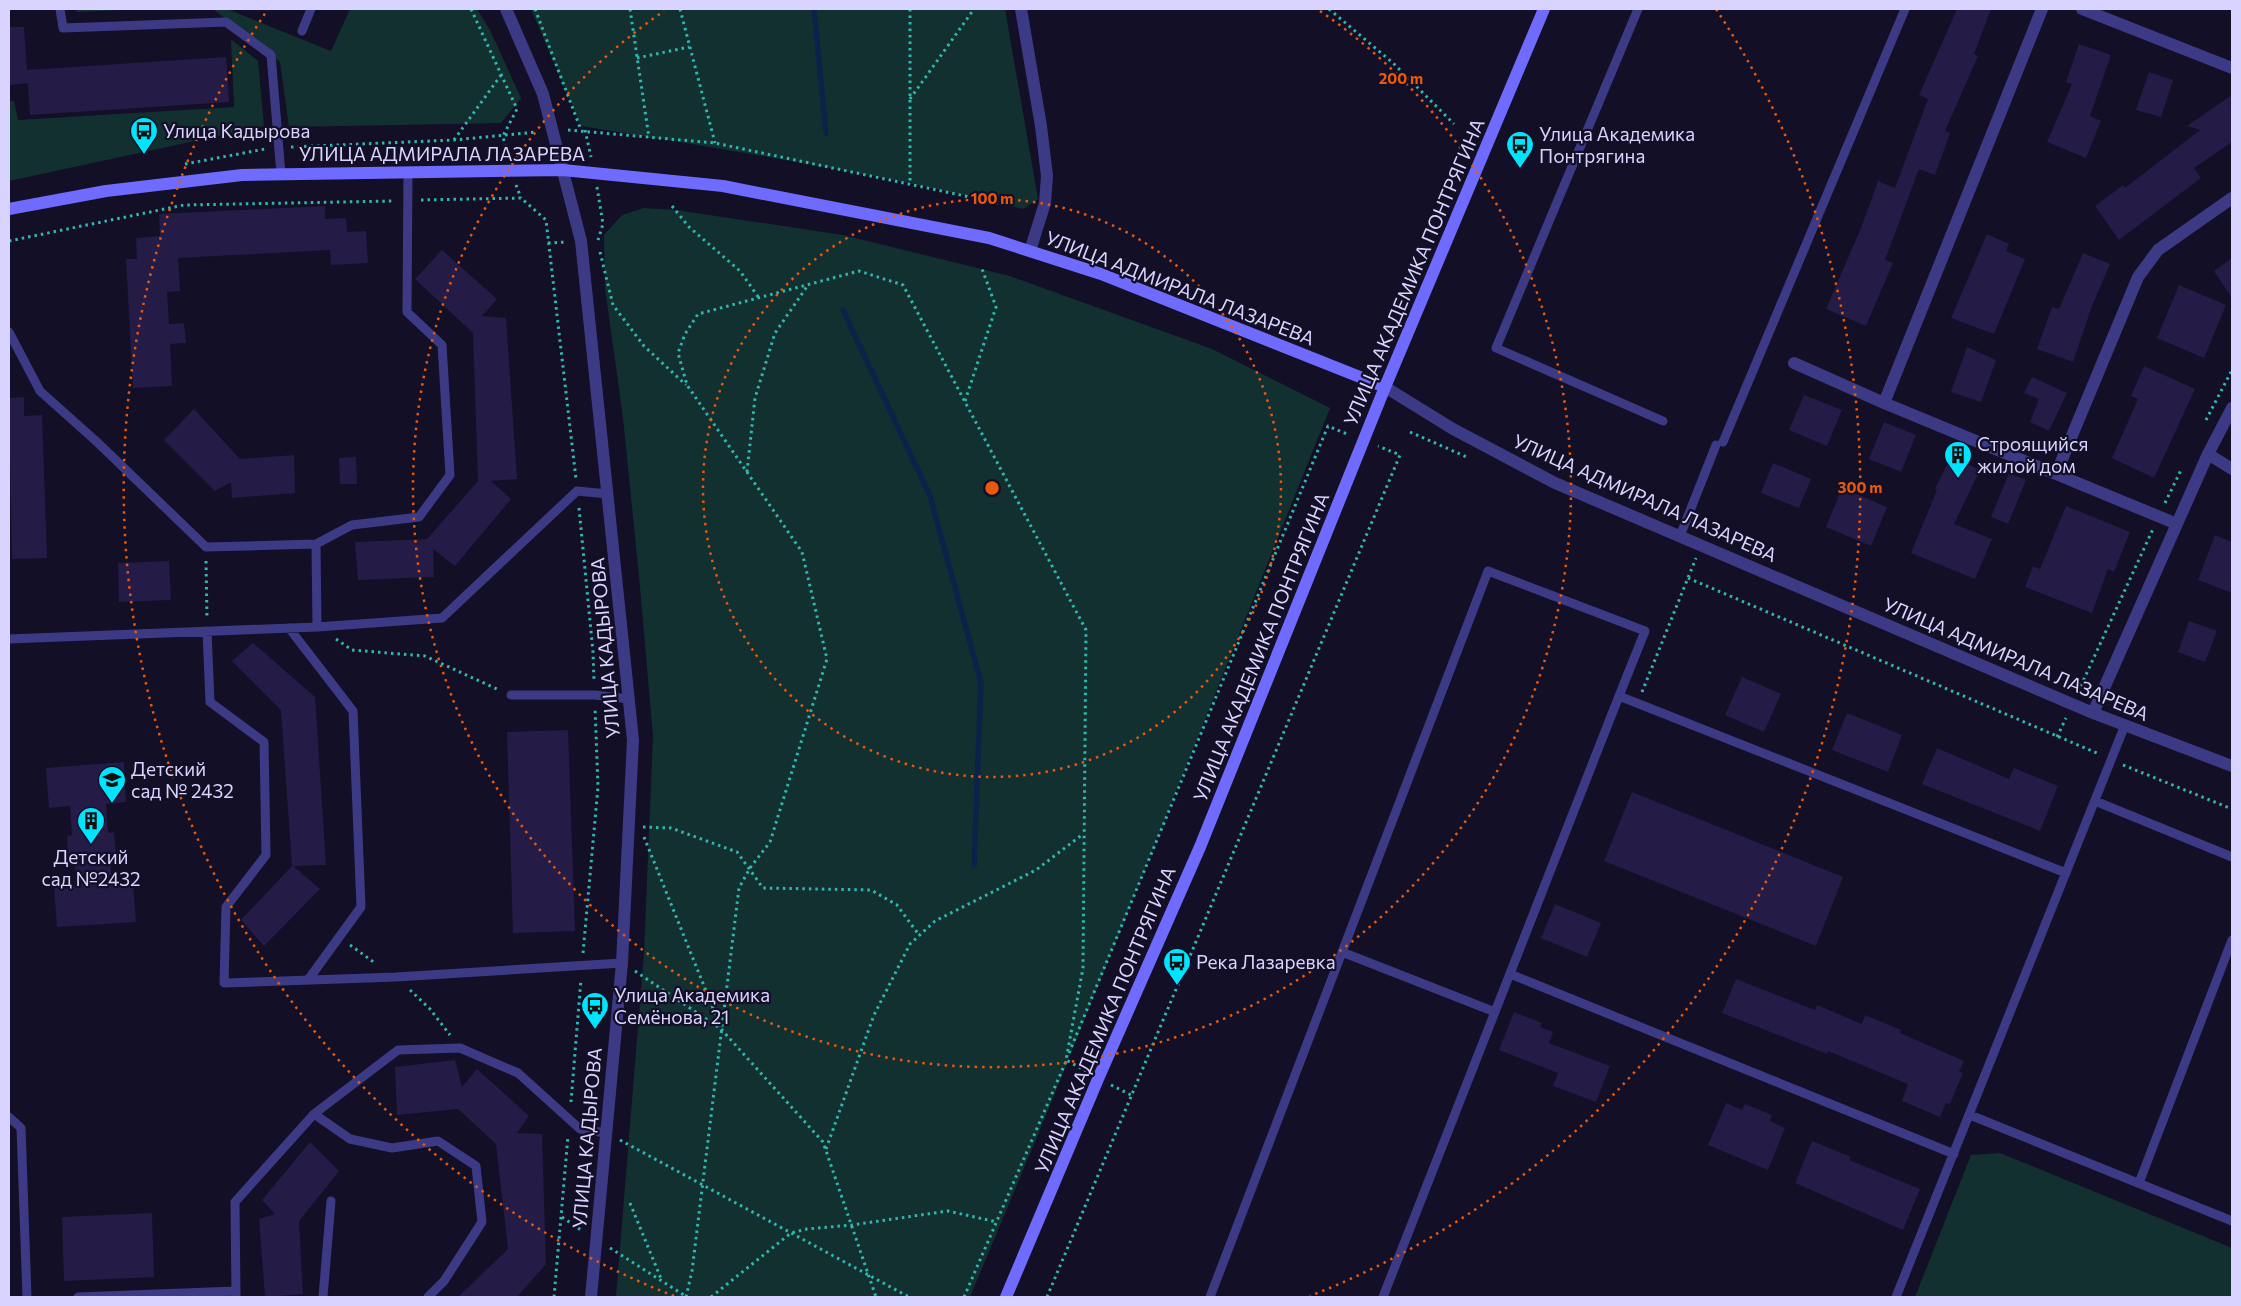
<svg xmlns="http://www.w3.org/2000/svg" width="2241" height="1306" font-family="Commissioner,sans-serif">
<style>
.green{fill:#12302f}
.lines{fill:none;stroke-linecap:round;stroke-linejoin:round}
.stream{stroke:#0c2248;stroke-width:5.5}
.building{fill:#241b47}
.path{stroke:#2fb8b0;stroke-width:3;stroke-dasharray:2.5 4;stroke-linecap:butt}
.lane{stroke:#3d3a85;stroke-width:9}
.street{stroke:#3d3a85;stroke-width:12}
.secondary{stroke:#6f6bff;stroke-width:12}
.ring{fill:none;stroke:#e8590c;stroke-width:2.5;stroke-dasharray:2.5 5}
.labels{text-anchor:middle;stroke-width:4.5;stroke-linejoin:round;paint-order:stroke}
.poi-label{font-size:19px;fill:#d9d4ff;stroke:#130f26;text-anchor:start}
.street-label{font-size:19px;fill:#d9d4ff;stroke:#130f26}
.centre{fill:#e8590c;stroke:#130f26;stroke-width:2.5}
.ring-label{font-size:15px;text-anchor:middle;font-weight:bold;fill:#e8590c;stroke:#130f26;stroke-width:4.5;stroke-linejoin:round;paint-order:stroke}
</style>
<rect width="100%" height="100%" fill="#130f26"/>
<path class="green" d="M 76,9 L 146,9 L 77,12 Z
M 213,9 L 227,9 L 331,51 L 350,9 L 477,9 L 490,30 L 521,98 L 501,123 L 289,127 L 280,62 Z
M 531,9 L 1005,9 L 1038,199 L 1023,209 C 877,173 729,150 581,126 Z
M 231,39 L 258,61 L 264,126 L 9,181 L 9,101 L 14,101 L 18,120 L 234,107 Z
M 644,208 L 676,210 L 843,235 L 1010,276 L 1212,349 L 1330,408 L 1049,1108 L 970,1297 L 616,1297 L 644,953 L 653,736 L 639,576 L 623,418 L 605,288 L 604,235 L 622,215 Z
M 2000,1153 L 2232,1248 L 2232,1297 L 1915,1297 L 1971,1155 Z"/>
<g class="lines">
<path class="stream" d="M 814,9 L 826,133
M 843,310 L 930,496 L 981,683 L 974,866"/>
</g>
<path class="building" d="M 1957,9 L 1991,9 L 1974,54 L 1978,56 L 1945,131 L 1950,133 L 1935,175 L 1919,169 L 1885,260 L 1893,263 L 1866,326 L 1826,309 L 1861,228 L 1878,181 L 1895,188 L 1928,99 L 1919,95 Z
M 9,27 L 24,27 L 28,83 L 9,85 Z
M 2079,44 L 2111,55 L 2090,116 L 2101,121 L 2086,158 L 2047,142 L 2072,84 L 2066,82 Z
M 226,57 L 229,102 L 30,115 L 27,70 Z
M 2149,72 L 2173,80 L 2161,117 L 2136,110 Z
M 2232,95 L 2232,142 L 2194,168 L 2201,178 L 2119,240 L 2095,206 L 2123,185 L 2125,188 L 2200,130 L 2187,126 Z
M 325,206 L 325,219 L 346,218 L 347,232 L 366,231 L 368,263 L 331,265 L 330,250 L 178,258 L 180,291 L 167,292 L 169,324 L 184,323 L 186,343 L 170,344 L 172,386 L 133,388 L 126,259 L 137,259 L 136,238 L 160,236 L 159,214 Z
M 1987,234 L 2009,244 L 2006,251 L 2025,259 L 1994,334 L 1951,318 Z
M 442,250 L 497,299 L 482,316 L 506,318 L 517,479 L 491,481 L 511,499 L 455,566 L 433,549 L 434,577 L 358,580 L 355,542 L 427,539 L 478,481 L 473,333 L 415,279 Z
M 2083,253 L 2110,264 L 2092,306 L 2073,362 L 2037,349 L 2052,307 L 2059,309 Z
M 2232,258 L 2232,298 L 2214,271 Z
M 2179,285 L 2226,305 L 2204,358 L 2157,338 Z
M 1967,347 L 1996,360 L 1981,402 L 1951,392 Z
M 2144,366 L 2195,389 L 2154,478 L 2112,458 L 2138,399 L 2131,396 Z
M 2032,377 L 2067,393 L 2049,431 L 2030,422 L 2039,399 L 2024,393 Z
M 1804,395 L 1842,410 L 1827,446 L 1789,430 Z
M 24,397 L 24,416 L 42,415 L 47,558 L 12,559 L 9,398 Z
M 194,409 L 240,459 L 294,455 L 295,493 L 232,498 L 231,482 L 215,491 L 164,440 Z
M 1884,422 L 1916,435 L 1901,472 L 1869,459 Z
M 1951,456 L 1980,470 L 1954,524 L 1992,539 L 1975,579 L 1911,553 L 1937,490 L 1935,489 Z
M 356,457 L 357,484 L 340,484 L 339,458 Z
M 1773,463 L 1811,479 L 1799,508 L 1761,493 Z
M 2009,473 L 2026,480 L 2008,524 L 1991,517 Z
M 1842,488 L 1887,507 L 1871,546 L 1826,527 Z
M 2066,506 L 2130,532 L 2114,572 L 2108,569 L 2092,613 L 2025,587 L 2033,566 L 2040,569 Z
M 2215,535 L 2232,542 L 2232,593 L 2198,580 Z
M 169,561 L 171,600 L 119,602 L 118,563 Z
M 2189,621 L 2217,631 L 2205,662 L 2178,652 Z
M 253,643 L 315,697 L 326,865 L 293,866 L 320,889 L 264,946 L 241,920 L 292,866 L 281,710 L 232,661 Z
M 1742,677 L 1781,694 L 1764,732 L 1725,715 Z
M 1847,713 L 1902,735 L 1888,772 L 1832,750 Z
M 568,730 L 575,931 L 513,933 L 507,732 Z
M 1937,748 L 2009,779 L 2014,768 L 2058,786 L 2040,831 L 1922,784 Z
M 124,762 L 126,802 L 106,804 L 108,833 L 114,832 L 116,854 L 110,854 L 112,884 L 133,883 L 136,922 L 57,927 L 54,888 L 76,886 L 74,857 L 68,857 L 67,836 L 72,835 L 70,806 L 49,808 L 46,768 Z
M 1632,792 L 1843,877 L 1816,946 L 1604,861 Z
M 1555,904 L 1601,923 L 1587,957 L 1541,938 Z
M 1736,979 L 1815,1010 L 1817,1005 L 1862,1024 L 1865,1015 L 1901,1030 L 1900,1033 L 1964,1061 L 1959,1072 L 1963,1073 L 1950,1104 L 1946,1103 L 1940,1117 L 1902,1101 L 1908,1084 L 1828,1051 L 1827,1054 L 1722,1013 Z
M 1514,1012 L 1542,1023 L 1540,1027 L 1553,1032 L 1549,1043 L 1610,1066 L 1596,1102 L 1553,1086 L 1558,1073 L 1499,1050 Z
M 455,1060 L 462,1087 L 477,1069 L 529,1116 L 517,1133 L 542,1134 L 546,1264 L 517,1297 L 458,1297 L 508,1249 L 496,1144 L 458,1109 L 397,1115 L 395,1067 Z
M 1726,1103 L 1742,1110 L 1745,1104 L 1772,1115 L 1770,1121 L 1785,1128 L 1768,1170 L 1708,1145 Z
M 1812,1141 L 1851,1157 L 1849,1160 L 1920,1189 L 1903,1230 L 1795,1183 Z
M 310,1142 L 339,1171 L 299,1221 L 303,1294 L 265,1297 L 259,1219 L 275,1214 L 262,1200 Z
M 152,1213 L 154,1277 L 64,1281 L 62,1217 Z"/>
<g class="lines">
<path class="path" d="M 471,9 L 517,109 L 503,136 L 507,155
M 535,9 L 581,130
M 630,9 L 649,138
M 680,9 L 715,143
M 910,9 L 910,183
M 1329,9 L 1393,63 L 1454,124
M 637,58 L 689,47
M 910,99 L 974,9
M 568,130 L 715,143 L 998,203
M 585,130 L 591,157
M 454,140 L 501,75
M 291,147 L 454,140 L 537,132
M 185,164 L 265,149
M 516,185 L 521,198
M 597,187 L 603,224 L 598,240
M 421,200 L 521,198 L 546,220 L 576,479
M 672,206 L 689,227 L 740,271 L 759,298
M 9,241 L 184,205 L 395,201
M 548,243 L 566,242
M 600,252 L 613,305 L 644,346 L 686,385
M 965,401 L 996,307 L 981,266
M 2206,420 L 2232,370
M 1410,432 L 1469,458
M 747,472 L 755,398 L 775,333 L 808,285
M 2165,503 L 2182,468
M 579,508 L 593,652 L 594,681
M 206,561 L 207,619
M 1688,578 L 2099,754
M 336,639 L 352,650 L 425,656 L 499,690
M 1642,692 L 1696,558
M 2078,692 L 2153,529
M 2057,737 L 2066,718
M 2123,765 L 2232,809
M 643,827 L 671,828 L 737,852 L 763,888 L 871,890 L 897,905 L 919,935
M 644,837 L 721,1028
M 350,945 L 375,963
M 583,953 L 598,787 L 595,707
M 635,971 L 721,1029 L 823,1142 L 876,1297
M 410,990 L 430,1009 L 450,1035
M 1069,1053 L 1328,426 L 1349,435
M 1111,1085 L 1131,1095
M 571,1102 L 581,979
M 620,1140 L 909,1297
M 826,1149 L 874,1015 L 910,944 L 935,921 L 1036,870 L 1083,834
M 630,1203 L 662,1281
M 562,1217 L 581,1230
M 610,1248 L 687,1297
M 554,1297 L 568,1136
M 686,1297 L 692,1271 L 739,888 L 750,868 L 770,842 L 827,659 L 802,552 L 687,385 L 678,353 L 685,334 L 698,314 L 859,271 L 903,285 L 1086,630 L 1083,968 L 1066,1060 L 1086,1071
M 711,1297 L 791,1233 L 807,1229 L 852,1225 L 948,1211 L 997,1222
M 964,1297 L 1067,1059
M 1047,1297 L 1400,455 L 1378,446"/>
<path class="lane" d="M 60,9 L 63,28 L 226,22 L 271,55 L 281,174
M 1638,9 L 1496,348 L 1663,421
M 302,31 L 311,9
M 9,332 L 40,391 L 97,442 L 206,547 L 316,544 L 317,627 L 9,639
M 1723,442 L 1905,9
M 1680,536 L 1716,445
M 316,544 L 352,525 L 419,517 L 450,475 L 442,345 L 407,312 L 408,172
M 317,627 L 442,618 L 577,491 L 608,494
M 289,628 L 353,711 L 361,907 L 308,980
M 207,631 L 210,702 L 264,742 L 266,855 L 226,907 L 224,983 L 396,977 L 622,963
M 511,695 L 595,695 L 629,699
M 2095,801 L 2232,857
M 1342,952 L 1495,1012
M 1510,974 L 1954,1154
M 314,1114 L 350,1139 L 392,1148 L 438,1141 L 476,1166 L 482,1222 L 444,1281 L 428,1297
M 1970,1115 L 2232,1221
M 9,1117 L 21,1128 L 27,1297
M 2139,1183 L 2232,940
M 78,1297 L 236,1291
M 236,1297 L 235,1202 L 314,1114 L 398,1050 L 460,1048 L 518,1073 L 580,1129 L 606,1133
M 323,1297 L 331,1201
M 1210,1297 L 1488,571 L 1645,631 L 1619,696
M 1383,1297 L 1619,696 L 2066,873
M 1896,1297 L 2125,725"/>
<path class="street" d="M 506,9 L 543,94 L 581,241 L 633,740 L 622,963 L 591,1297
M 1021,9 L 1041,126 L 1047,176 L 1045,203 L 1030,251
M 2082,9 L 2232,68
M 1794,363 L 1884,403 L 2177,524
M 1385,387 L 1453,429 L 1555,483 L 2093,713 L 2232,766
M 1884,403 L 2042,9
M 2208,454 L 2232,469
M 2056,474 L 2138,277 L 2158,250 L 2232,198
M 2093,713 L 2208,454 L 2232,408"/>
<path class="secondary" d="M 9,209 L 106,191 L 242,175 L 563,170 L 723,186 L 989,238 L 1101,274 L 1385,387
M 1006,1297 L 1098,1079 L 1200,847 L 1385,387 L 1544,9"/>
</g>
<g class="ring">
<circle cx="992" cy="488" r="289"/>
<path d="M1320 11A579 579 0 1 1 664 11"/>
<path d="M674 1296A868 868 0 0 1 268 9M1716 9A868 868 0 0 1 1310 1296"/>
</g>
<defs>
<symbol id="bus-pin" viewBox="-11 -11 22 30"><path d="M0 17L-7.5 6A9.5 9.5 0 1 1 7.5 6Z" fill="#00e5ff" stroke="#130f26"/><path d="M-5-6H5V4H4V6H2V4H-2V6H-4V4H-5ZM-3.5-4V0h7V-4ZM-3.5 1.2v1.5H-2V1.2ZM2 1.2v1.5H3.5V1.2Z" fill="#111"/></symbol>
<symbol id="building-pin" viewBox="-11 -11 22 30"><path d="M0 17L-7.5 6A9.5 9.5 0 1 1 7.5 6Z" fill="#00e5ff" stroke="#130f26"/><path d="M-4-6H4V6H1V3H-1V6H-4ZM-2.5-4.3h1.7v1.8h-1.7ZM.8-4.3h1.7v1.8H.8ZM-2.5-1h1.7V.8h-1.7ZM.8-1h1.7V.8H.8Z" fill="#111"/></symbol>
<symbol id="school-pin" viewBox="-11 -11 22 30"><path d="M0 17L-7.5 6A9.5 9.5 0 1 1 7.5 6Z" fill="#00e5ff" stroke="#130f26"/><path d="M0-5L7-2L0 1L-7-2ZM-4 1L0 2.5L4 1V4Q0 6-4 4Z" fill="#111"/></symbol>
</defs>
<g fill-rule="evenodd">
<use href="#bus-pin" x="128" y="115" width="32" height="43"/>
<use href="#bus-pin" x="1504" y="129" width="32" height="43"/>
<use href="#building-pin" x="1942" y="439" width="32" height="43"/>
<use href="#school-pin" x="96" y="764" width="32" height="43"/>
<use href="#building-pin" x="75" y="805" width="32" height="43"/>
<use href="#bus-pin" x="1161" y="946" width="32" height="43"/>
<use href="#bus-pin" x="579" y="990" width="32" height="43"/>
</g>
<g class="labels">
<g class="poi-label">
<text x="163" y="138">Улица Кадырова</text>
<text x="1539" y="141">Улица Академика<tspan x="1539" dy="22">Понтрягина</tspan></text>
<text x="1977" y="451">Строящийся<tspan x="1977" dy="22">жилой дом</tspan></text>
<text x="131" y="776">Детский<tspan x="131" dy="22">сад № 2432</tspan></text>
<text x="91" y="864" text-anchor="middle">Детский<tspan x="91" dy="22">сад №2432</tspan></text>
<text x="1196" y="969">Река Лазаревка</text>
<text x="614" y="1002">Улица Академика<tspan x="614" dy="22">Семёнова, 21</tspan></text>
</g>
<g class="street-label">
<text x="442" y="161">УЛИЦА АДМИРАЛА ЛАЗАРЕВА</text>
<text transform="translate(1414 272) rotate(-67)" y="7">УЛИЦА АКАДЕМИКА ПОНТРЯГИНА</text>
<text transform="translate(1180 288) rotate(21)" y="7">УЛИЦА АДМИРАЛА ЛАЗАРЕВА</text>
<text transform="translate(1645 498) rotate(24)" y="7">УЛИЦА АДМИРАЛА ЛАЗАРЕВА</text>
<text transform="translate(1261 647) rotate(-68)" y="7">УЛИЦА АКАДЕМИКА ПОНТРЯГИНА</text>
<text transform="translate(605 648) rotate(-95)" y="7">УЛИЦА КАДЫРОВА</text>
<text transform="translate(2016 659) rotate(23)" y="7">УЛИЦА АДМИРАЛА ЛАЗАРЕВА</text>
<text transform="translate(1105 1020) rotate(-67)" y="7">УЛИЦА АКАДЕМИКА ПОНТРЯГИНА</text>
<text transform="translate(587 1138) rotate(-85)" y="7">УЛИЦА КАДЫРОВА</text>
</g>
</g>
<circle cx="992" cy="488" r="8" class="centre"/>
<g class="ring-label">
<text x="1401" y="84">200 m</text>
<text x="992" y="204">100 m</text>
<text x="1860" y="493">300 m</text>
</g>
<rect width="2241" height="1306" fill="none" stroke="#d9d4ff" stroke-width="20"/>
</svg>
